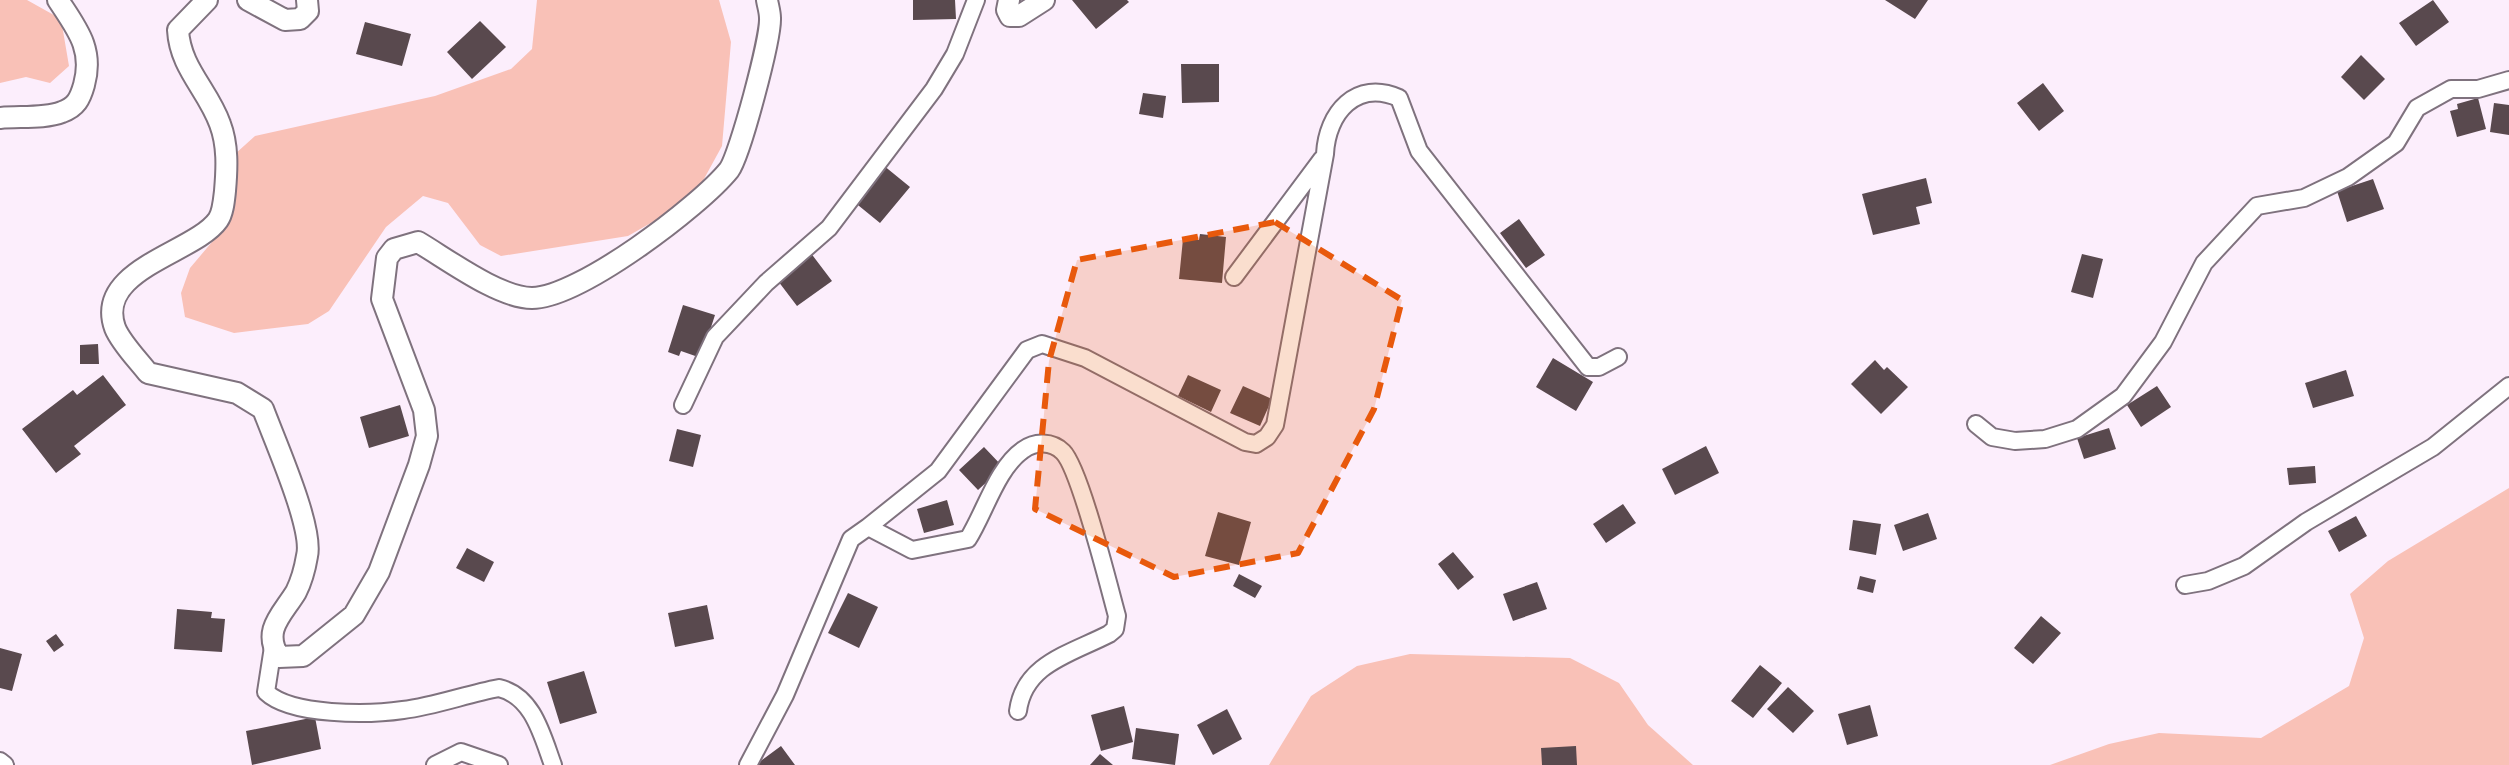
<svg xmlns="http://www.w3.org/2000/svg" width="2509" height="765" font-family="'Varela Round',sans-serif">
<style>
.green{fill:#f9c1b7}
.building{fill:#59494e}
.lines{fill:none;stroke-linecap:round;stroke-linejoin:round}
.minor-casing{stroke:#7f727e;stroke-width:20}
.tertiary-casing{stroke:#7f727e;stroke-width:24}
.minor{stroke:#fff;stroke-width:16}
.tertiary{stroke:#fff;stroke-width:20}
.marked{fill:#e8590c;fill-opacity:0.2;stroke:#e8590c;stroke-width:6;stroke-dasharray:16 10;stroke-linejoin:round}
</style>
<rect width="100%" height="100%" fill="#fceefc"/>
<path class="green" d="M 0,0 L 27,0 L 61,19 L 69,66 L 50,83 L 26,77 L 0,83 Z
M 537,0 L 719,0 L 731,42 L 722,146 L 693,199 L 628,236 L 501,256 L 480,245 L 448,203 L 423,196 L 386,227 L 329,311 L 308,324 L 234,333 L 185,317 L 181,293 L 190,268 L 223,229 L 235,154 L 255,136 L 435,96 L 511,69 L 532,49 Z
M 2509,488 L 2509,765 L 2050,765 L 2109,744 L 2159,733 L 2261,738 L 2349,686 L 2364,638 L 2350,594 L 2388,561 Z
M 1410,654 L 1570,658 L 1619,683 L 1648,725 L 1693,765 L 1269,765 L 1311,696 L 1357,666 Z"/>
<path class="building" d="M 913,0 L 955,0 L 956,19 L 913,20 Z
M 1072,0 L 1127,0 L 1129,2 L 1096,29 Z
M 1885,0 L 1928,0 L 1915,19 Z
M 2433,0 L 2449,22 L 2416,46 L 2399,23 Z
M 480,21 L 506,47 L 472,79 L 447,52 Z
M 365,22 L 411,34 L 402,66 L 356,54 Z
M 2361,55 L 2385,79 L 2364,100 L 2341,77 Z
M 1181,64 L 1219,64 L 1219,102 L 1182,103 Z
M 2043,83 L 2064,111 L 2039,131 L 2017,103 Z
M 1143,93 L 1166,96 L 1163,118 L 1139,114 Z
M 2478,98 L 2486,129 L 2457,137 L 2450,111 L 2458,109 L 2457,104 Z
M 2494,103 L 2509,105 L 2509,135 L 2490,132 Z
M 883,165 L 910,187 L 880,223 L 853,201 Z
M 1926,178 L 1932,203 L 1916,207 L 1920,224 L 1873,235 L 1862,194 Z
M 2373,179 L 2384,209 L 2347,222 L 2337,191 Z
M 1519,219 L 1545,255 L 1526,268 L 1500,233 Z
M 1200,234 L 1226,237 L 1222,283 L 1179,279 L 1183,239 L 1199,240 Z
M 810,252 L 832,281 L 797,306 L 775,277 Z
M 2082,254 L 2103,259 L 2093,298 L 2071,292 Z
M 683,305 L 715,315 L 701,358 L 681,351 L 679,356 L 668,352 Z
M 98,344 L 99,364 L 80,364 L 80,345 Z
M 1553,358 L 1593,382 L 1576,411 L 1536,387 Z
M 1875,360 L 1884,370 L 1887,367 L 1908,387 L 1881,414 L 1851,384 Z
M 2346,370 L 2354,396 L 2313,408 L 2305,383 Z
M 103,375 L 126,405 L 74,446 L 81,454 L 56,473 L 22,429 L 73,390 L 77,395 Z
M 1188,375 L 1221,390 L 1211,412 L 1178,396 Z
M 1243,386 L 1272,399 L 1260,426 L 1230,413 Z
M 2157,386 L 2171,407 L 2141,427 L 2127,405 Z
M 400,405 L 409,436 L 369,448 L 360,417 Z
M 2109,428 L 2116,449 L 2084,459 L 2077,438 Z
M 677,429 L 701,435 L 693,467 L 669,461 Z
M 1706,446 L 1719,473 L 1675,495 L 1662,469 Z
M 984,447 L 1003,467 L 978,490 L 959,470 Z
M 2315,466 L 2316,483 L 2289,485 L 2287,468 Z
M 947,500 L 954,525 L 924,533 L 917,509 Z
M 1623,504 L 1636,523 L 1606,543 L 1593,524 Z
M 1218,512 L 1251,522 L 1239,565 L 1205,556 Z
M 1928,513 L 1937,539 L 1903,551 L 1894,525 Z
M 2356,516 L 2367,536 L 2339,552 L 2328,531 Z
M 1853,520 L 1881,524 L 1876,555 L 1849,550 Z
M 467,548 L 494,562 L 484,582 L 456,568 Z
M 1453,552 L 1474,577 L 1458,590 L 1438,564 Z
M 1239,574 L 1262,586 L 1255,598 L 1233,586 Z
M 1860,576 L 1876,580 L 1873,593 L 1857,589 Z
M 1537,582 L 1547,609 L 1513,621 L 1503,594 Z
M 848,593 L 878,607 L 859,648 L 828,633 Z
M 707,605 L 714,639 L 675,647 L 668,613 Z
M 177,609 L 212,612 L 211,618 L 225,619 L 222,652 L 174,649 Z
M 2041,616 L 2061,633 L 2033,664 L 2014,648 Z
M 56,634 L 64,645 L 54,652 L 46,641 Z
M 0,648 L 22,654 L 12,691 L 0,688 Z
M 1760,665 L 1782,683 L 1753,718 L 1731,701 Z
M 584,671 L 597,713 L 560,724 L 547,682 Z
M 1788,687 L 1814,711 L 1793,733 L 1767,709 Z
M 1870,705 L 1878,736 L 1847,745 L 1838,714 Z
M 1124,706 L 1133,742 L 1101,751 L 1091,715 Z
M 1227,709 L 1242,739 L 1213,755 L 1197,725 Z
M 315,717 L 321,749 L 252,765 L 246,731 Z
M 1136,728 L 1179,734 L 1175,765 L 1132,759 Z
M 781,746 L 795,765 L 755,765 Z
M 1576,746 L 1577,765 L 1542,765 L 1541,748 Z
M 1100,754 L 1113,765 L 1090,765 Z"/>
<g class="lines">
<defs>
<path id="minor" d="M 1234,277 L 1322,159
M 683,405 L 715,337 L 766,283 L 829,228 L 934,89 L 955,54 L 976,0
M 1976,424 L 1992,437 L 2015,441 L 2045,439 L 2077,429 L 2123,396 L 2163,342 L 2204,263 L 2257,206 L 2304,198 L 2348,177 L 2396,143 L 2417,108 L 2451,89 L 2478,89 L 2509,80
M 868,527 L 938,471 L 1027,350 L 1042,344 L 1085,358 L 1245,442 L 1256,444 L 1267,437 L 1275,425 L 1325,154 C 1327,113 1356,79 1399,98 L 1419,151 L 1588,367 L 1599,367 L 1618,357
M 2185,585 L 2208,581 L 2244,566 L 2306,522 L 2433,447 L 2509,386
M 273,647 L 266,692 C 291,716 369,715 403,710 C 435,706 467,694 499,688 C 533,696 542,735 553,765
M 0,761 L 5,765
M 435,765 L 461,752 L 499,765
M 748,765 L 785,695 L 851,539 L 868,527 L 912,550 L 968,539 C 985,512 997,468 1023,450 C 1035,441 1052,441 1063,452 C 1080,469 1109,587 1117,616 L 1115,629 L 1109,634 C 1070,654 1024,664 1018,711"/>
<path id="tertiary" d="M 207,0 L 178,30 C 180,68 208,90 220,124 C 228,145 227,168 225,191 C 224,200 223,213 218,220 C 195,253 94,269 115,328 C 121,343 138,360 148,373 L 237,393 L 263,409 C 274,439 314,528 307,556 C 305,568 301,582 296,592 C 282,615 262,630 279,657 L 303,656 L 354,615 L 379,572 L 419,465 L 427,436 L 424,410 L 382,299 L 387,258 L 394,249 L 418,242 C 447,259 499,298 532,298 C 579,298 700,206 729,170 C 740,155 771,38 770,18 C 770,12 768,6 767,0
M 248,0 L 285,20 L 300,19 L 308,11 L 307,0
M 1009,0 L 1007,10 L 1010,16 L 1019,16 L 1044,0
M 0,118 C 19,116 44,119 62,112 C 76,107 80,99 84,85 C 94,49 77,29 58,0"/>
</defs>
<use href="#minor" class="minor-casing"/>
<use href="#tertiary" class="tertiary-casing"/>
<use href="#minor" class="minor"/>
<use href="#tertiary" class="tertiary"/>
</g>
<path class="marked" d="M 1275,222 L 1402,300 L 1374,409 L 1298,553 L 1174,577 L 1035,509 L 1049,361 L 1077,260 Z"/>
</svg>
